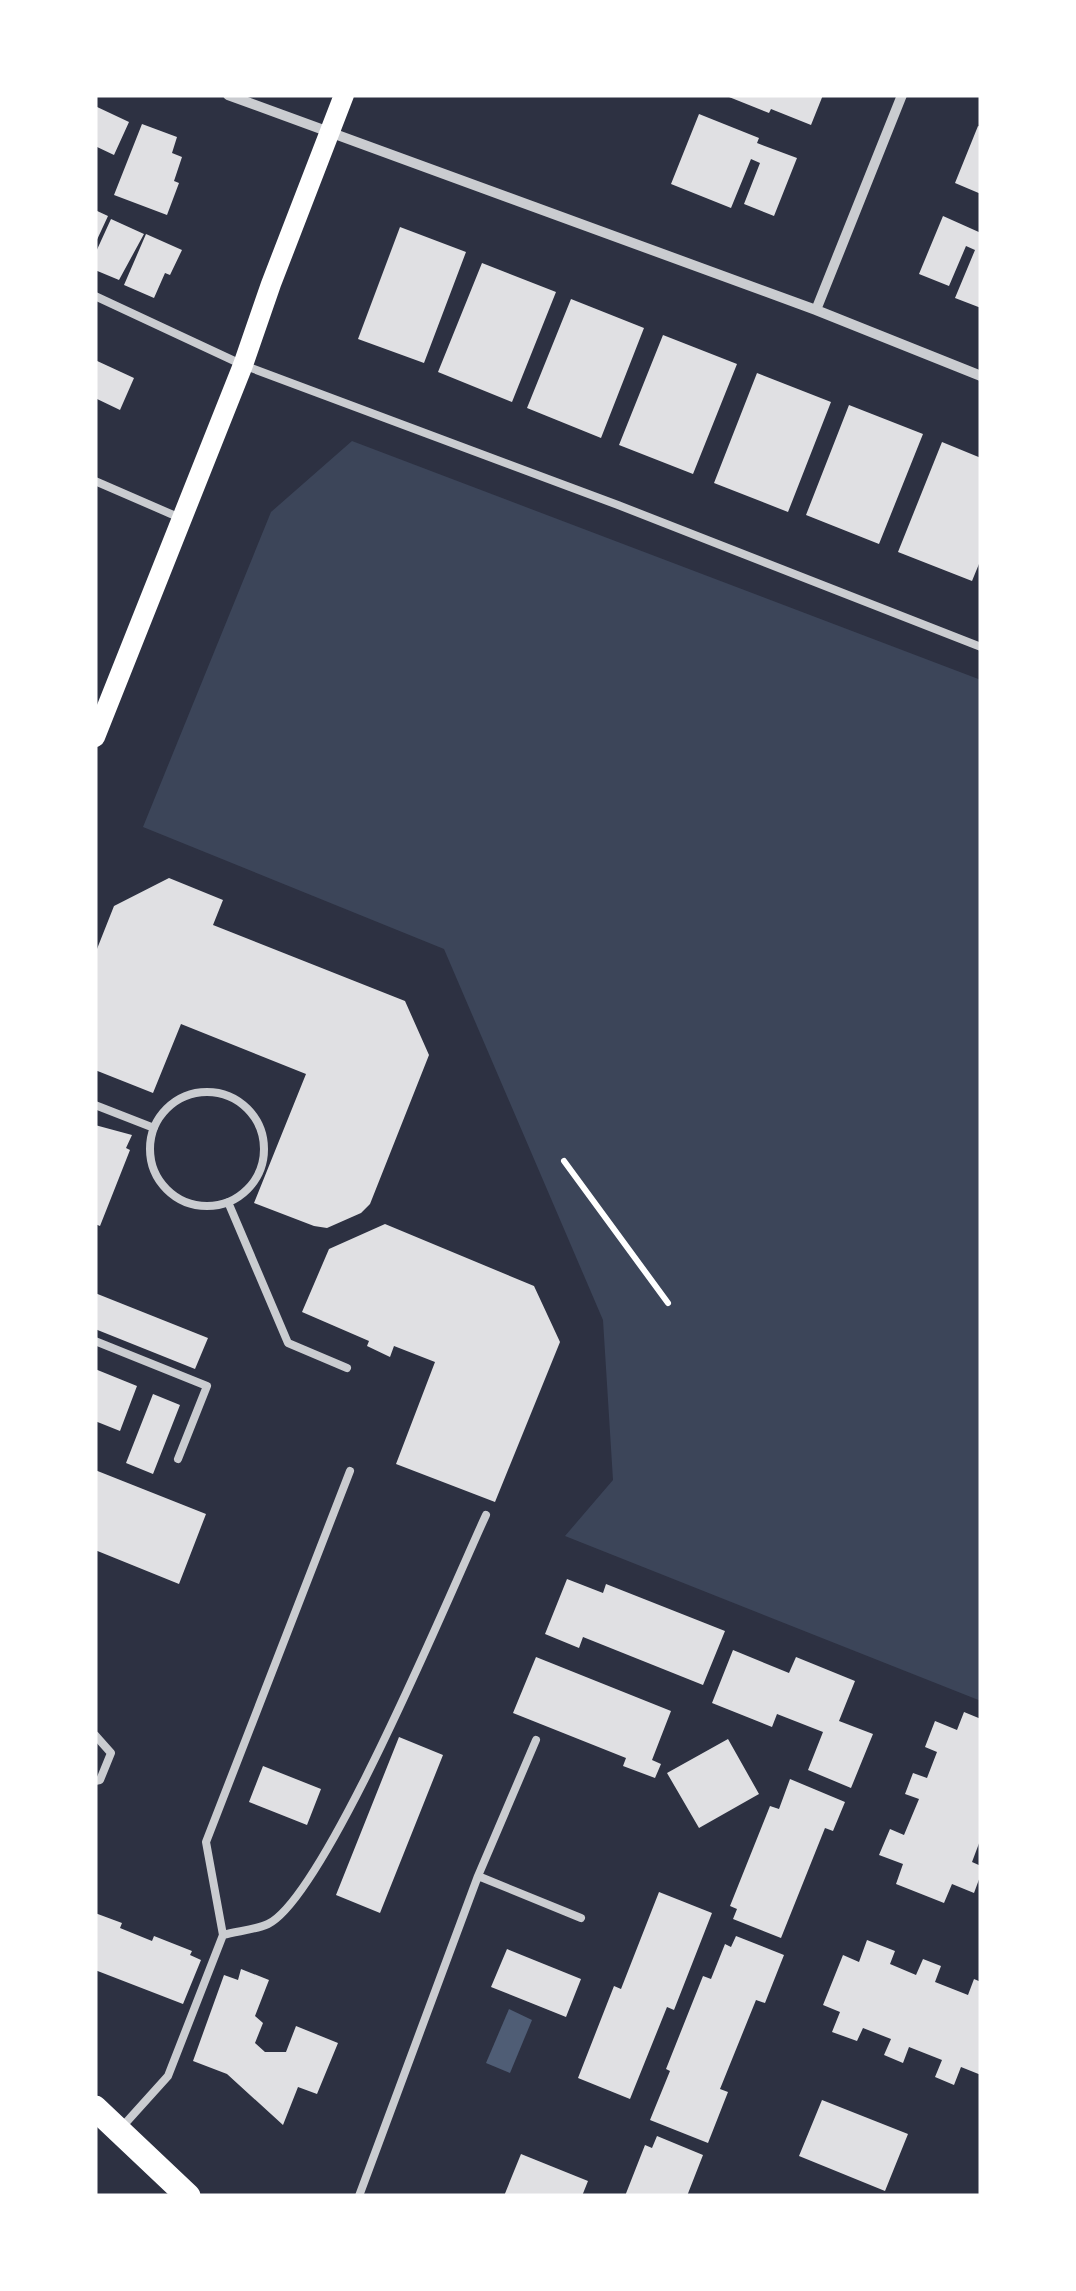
<svg xmlns="http://www.w3.org/2000/svg" width="1076" height="2291" font-family="'Roboto Serif',serif">
<style>
.green{fill:#3c4559}
.water{fill:#4f5d75}
.building{fill:#e0e0e3}
.lines{fill:none;stroke-linecap:round;stroke-linejoin:round}
.path{stroke:#fff;stroke-width:6}
.service{stroke:#caccd0;stroke-width:8}
.minor{stroke:#caccd0;stroke-width:10}
.secondary{stroke:#fff;stroke-width:20}
.primary{stroke:#fff;stroke-width:25}
</style>
<rect width="100%" height="100%" fill="#2d3142"/>
<path class="green" d="M 352,441 L 981,680 L 981,1701 L 565,1536 L 613,1480 L 603,1320 L 444,949 L 143,827 L 271,512 Z"/>
<path class="water" d="M 509,2009 L 532,2020 L 510,2073 L 486,2063 Z"/>
<path class="building" d="M 724,95 L 787,96 L 823,95 L 811,125 L 771,109 L 769,113 Z
M 95,106 L 129,122 L 114,155 L 95,146 Z
M 699,114 L 759,138 L 757,143 L 797,158 L 774,216 L 744,204 L 760,163 L 751,159 L 731,208 L 671,184 Z
M 142,124 L 177,137 L 172,153 L 182,157 L 174,181 L 179,183 L 167,215 L 114,195 Z
M 978,126 L 981,127 L 981,194 L 955,183 Z
M 95,210 L 108,216 L 95,244 Z
M 943,216 L 981,233 L 981,308 L 955,298 L 975,250 L 966,246 L 949,286 L 919,274 Z
M 111,219 L 144,234 L 119,280 L 95,270 L 95,254 Z
M 400,227 L 466,252 L 424,363 L 358,339 Z
M 146,234 L 182,250 L 170,275 L 165,273 L 154,298 L 124,285 Z
M 482,263 L 556,292 L 512,402 L 438,372 Z
M 571,299 L 644,328 L 601,438 L 527,408 Z
M 663,335 L 737,364 L 693,474 L 619,445 Z
M 95,360 L 134,378 L 120,410 L 95,398 Z
M 757,373 L 831,402 L 788,512 L 714,483 Z
M 849,405 L 923,434 L 879,544 L 806,515 Z
M 942,442 L 981,458 L 981,559 L 972,581 L 898,552 Z
M 169,878 L 223,900 L 213,925 L 405,1001 L 429,1055 L 370,1204 L 361,1213 L 327,1228 L 314,1226 L 254,1203 L 306,1074 L 181,1024 L 153,1093 L 95,1070 L 95,954 L 114,906 Z
M 95,1125 L 132,1135 L 126,1148 L 130,1150 L 100,1226 L 95,1224 Z
M 385,1224 L 534,1286 L 560,1342 L 495,1502 L 396,1464 L 435,1362 L 394,1346 L 390,1357 L 367,1346 L 369,1341 L 302,1312 L 329,1249 Z
M 95,1293 L 208,1338 L 195,1369 L 95,1329 Z
M 95,1369 L 137,1386 L 120,1431 L 95,1421 Z
M 153,1394 L 180,1405 L 153,1474 L 126,1463 Z
M 95,1470 L 206,1514 L 179,1584 L 95,1550 Z
M 567,1579 L 603,1593 L 606,1584 L 725,1631 L 703,1685 L 583,1637 L 579,1648 L 545,1634 Z
M 733,1650 L 789,1673 L 796,1657 L 855,1681 L 839,1721 L 873,1734 L 851,1788 L 808,1770 L 823,1732 L 777,1714 L 772,1727 L 712,1703 Z
M 536,1657 L 671,1711 L 652,1760 L 661,1764 L 655,1778 L 623,1766 L 626,1758 L 513,1713 Z
M 964,1712 L 981,1719 L 981,1838 L 972,1862 L 981,1866 L 981,1874 L 974,1893 L 952,1884 L 944,1903 L 896,1884 L 903,1864 L 879,1855 L 890,1829 L 904,1835 L 919,1799 L 905,1794 L 913,1773 L 927,1778 L 937,1752 L 925,1747 L 935,1721 L 957,1730 Z
M 399,1737 L 443,1755 L 380,1913 L 336,1895 Z
M 728,1739 L 759,1794 L 699,1828 L 667,1773 Z
M 263,1766 L 321,1789 L 307,1825 L 249,1802 Z
M 790,1779 L 845,1802 L 833,1831 L 825,1828 L 781,1938 L 733,1919 L 737,1909 L 730,1906 L 770,1806 L 779,1809 Z
M 659,1892 L 712,1913 L 674,2010 L 667,2007 L 630,2099 L 578,2078 L 614,1986 L 621,1989 Z
M 95,1913 L 122,1923 L 120,1928 L 152,1941 L 154,1936 L 192,1951 L 190,1955 L 201,1960 L 183,2004 L 95,1970 Z
M 736,1936 L 784,1955 L 765,2003 L 756,2000 L 720,2089 L 728,2092 L 708,2143 L 650,2120 L 670,2071 L 666,2069 L 703,1976 L 711,1979 L 725,1944 L 731,1947 Z
M 867,1940 L 895,1951 L 890,1964 L 916,1975 L 923,1959 L 941,1966 L 935,1982 L 968,1995 L 974,1979 L 981,1982 L 981,2075 L 961,2067 L 954,2085 L 935,2077 L 942,2060 L 909,2047 L 903,2063 L 884,2055 L 891,2039 L 863,2028 L 857,2041 L 832,2032 L 840,2012 L 823,2005 L 843,1955 L 859,1962 Z
M 507,1949 L 581,1979 L 566,2017 L 491,1987 Z
M 241,1969 L 269,1980 L 255,2016 L 263,2023 L 255,2043 L 265,2052 L 286,2052 L 296,2026 L 338,2043 L 317,2094 L 298,2087 L 283,2125 L 227,2074 L 193,2061 L 224,1975 L 238,1980 Z
M 822,2100 L 908,2134 L 885,2191 L 799,2156 Z
M 657,2136 L 703,2155 L 687,2196 L 625,2196 L 645,2145 L 652,2148 Z
M 521,2154 L 588,2181 L 582,2196 L 504,2196 Z"/>
<g class="lines">
<path class="path" d="M 564,1161 L 668,1303"/>
<path class="service" d="M 95,296 L 243,365 L 618,505 L 981,647
M 95,481 L 178,517
M150 1149a57 57 0 1 1 114 0a57 57 0 1 1-114 0Z
M 95,1105 L 154,1128
M 228,1202 L 288,1343 L 347,1368
M 95,1341 L 207,1386 L 178,1459
M 95,1735 L 111,1753 L 100,1780 L 95,1781
M 478,1876 L 581,1918
M 223,1935 C 237,1931 255,1930 268,1924 C 325,1897 453,1586 486,1515
M 223,1935 L 206,1842 L 350,1471
M 122,2127 L 168,2076 L 223,1935
M 359,2196 L 478,1876 L 536,1740"/>
<path class="minor" d="M 228,95 L 816,310 L 981,376
M 816,310 L 902,95"/>
<path class="secondary" d="M 95,737 L 243,365 L 271,284 L 344,95"/>
<path class="primary" d="M 95,2108 L 188,2196"/>
</g>
<rect width="1076" height="2291" fill="none" stroke="#ffffff" stroke-width="195"/>
</svg>
